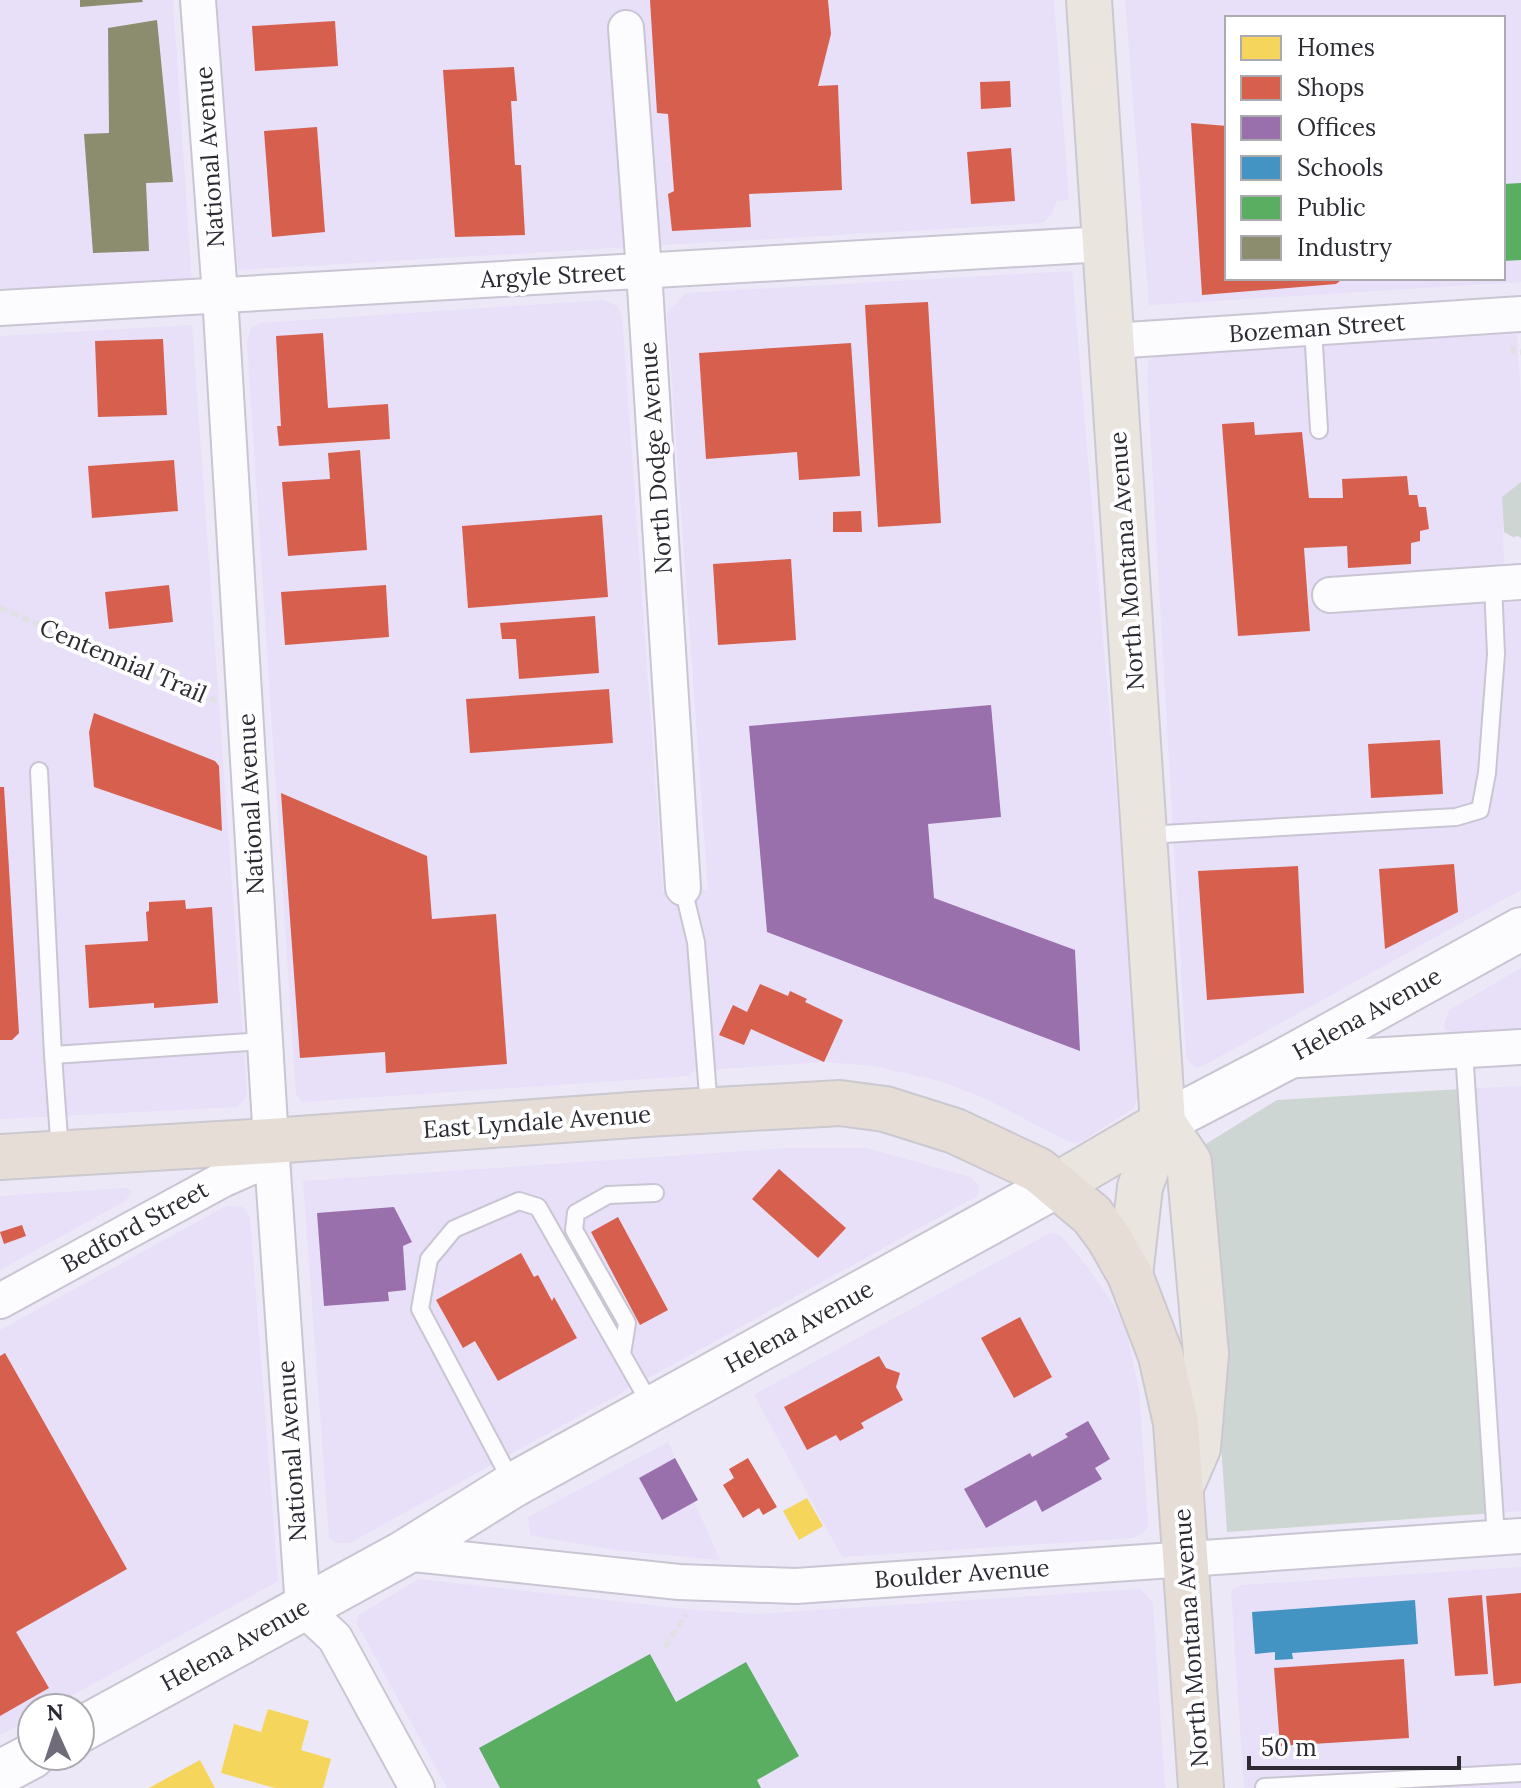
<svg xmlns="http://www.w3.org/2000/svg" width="1521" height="1788" font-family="Lora,serif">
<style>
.built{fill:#e8dff9;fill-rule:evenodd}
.green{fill:#cdd6d2}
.homes{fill:#f6d55c}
.shops{fill:#d6604d}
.offices{fill:#9970ab}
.schools{fill:#4393c3}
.public{fill:#5aae61}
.industry{fill:#8c8c6e}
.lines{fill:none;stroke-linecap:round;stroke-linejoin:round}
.service-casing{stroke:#c9c5d2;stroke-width:20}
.minor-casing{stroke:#c9c5d2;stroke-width:38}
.tertiary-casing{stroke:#c9c5d2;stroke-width:46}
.secondary-casing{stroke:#c9c5d2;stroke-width:48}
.primary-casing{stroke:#cbc8d0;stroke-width:48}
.trunk-casing{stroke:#cbc8d0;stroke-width:48}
.path{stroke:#e1e0e4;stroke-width:5;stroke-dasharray:8 4;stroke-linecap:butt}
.service{stroke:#fcfcfe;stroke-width:16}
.minor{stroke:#fcfcfe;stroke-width:34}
.tertiary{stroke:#fcfcfe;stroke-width:42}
.secondary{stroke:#fcfcfe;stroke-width:44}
.primary{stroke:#ebe5e0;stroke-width:44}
.trunk{stroke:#e6ded6;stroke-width:44}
.labels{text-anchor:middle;stroke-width:8;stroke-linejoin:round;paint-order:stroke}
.street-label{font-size:24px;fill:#2d2a34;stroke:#fff}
</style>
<rect width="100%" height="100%" fill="#ede8f8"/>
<path class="built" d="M 0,0 L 173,0 L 192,283 L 0,290 Z
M 217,0 L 1054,0 L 1069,200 L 1057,201 L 1052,214 L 1043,223 L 238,270 Z
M 1125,0 L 1521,0 L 1521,282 L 1149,305 ZM 1227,18 L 1503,18 L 1503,278 L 1227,278 Z
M 1072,271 L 1141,1086 L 1134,1108 L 1079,1143 L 1067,1141 L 984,1098 L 943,1082 L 874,1066 L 824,1062 L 693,1071 L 689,1076 L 302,1102 L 296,1094 L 247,343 L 251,328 L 260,323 L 604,300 L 617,306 L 622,315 L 663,892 L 708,890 L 667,313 L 686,293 Z
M 192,325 L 247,1096 L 237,1107 L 0,1119 L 0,336 Z
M 1517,334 L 1521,399 L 1521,482 L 1502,497 L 1504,563 L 1492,566 L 1494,603 L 1521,602 L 1521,890 L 1201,1067 L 1196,1067 L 1189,1062 L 1186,1058 L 1147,375 L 1149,361 L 1158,354 Z
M 1521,968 L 1521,1029 L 1453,1034 L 1445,1030 L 1444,1024 L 1449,1010 Z
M 1521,1086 L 1521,1511 L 1494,1513 L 1461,1089 Z
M 788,1148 L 866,1148 L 971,1177 L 978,1184 L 979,1195 L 350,1543 L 336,1543 L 329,1537 L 303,1181 Z
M 126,1188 L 131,1191 L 131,1194 L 125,1201 L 0,1270 L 0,1196 Z
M 226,1206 L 243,1207 L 250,1218 L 278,1581 L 50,1708 L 32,1708 L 32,1718 L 0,1735 L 0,1330 Z
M 1050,1233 L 1059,1234 L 1086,1265 L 1115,1307 L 1126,1329 L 1139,1390 L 1148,1526 L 1143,1533 L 1133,1538 L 842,1557 L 754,1395 Z
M 668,1442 L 720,1560 L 615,1550 L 530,1535 L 528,1517 Z
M 1521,1567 L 1521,1788 L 1244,1788 L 1231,1590 L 1241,1585 Z
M 419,1579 L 695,1610 L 759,1614 L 1140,1589 L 1153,1603 L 1165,1788 L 447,1788 L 357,1624 L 359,1615 Z"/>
<path class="green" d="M 1521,482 L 1521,538 L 1518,536 L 1513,537 L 1504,532 L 1502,497 Z
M 1461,1089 L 1494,1513 L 1227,1532 L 1201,1147 L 1277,1100 Z"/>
<path class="homes" d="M 807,1498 L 823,1526 L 799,1540 L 783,1511 Z
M 268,1709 L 309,1721 L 301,1750 L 331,1759 L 323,1788 L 275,1788 L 221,1773 L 234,1724 L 261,1732 Z
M 200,1760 L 215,1788 L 149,1788 Z"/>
<path class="shops" d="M 650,0 L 828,0 L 831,34 L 818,86 L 838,85 L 842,190 L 749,194 L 751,227 L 672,231 L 668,194 L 674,191 L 668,114 L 657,113 Z
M 335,21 L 338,66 L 255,71 L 252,26 Z
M 514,67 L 517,101 L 511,101 L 515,165 L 521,165 L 525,235 L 455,237 L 443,70 Z
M 1010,81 L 1011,107 L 981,109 L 980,82 Z
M 1191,123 L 1227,126 L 1227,278 L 1340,278 L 1340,281 L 1336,284 L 1202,295 Z
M 317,127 L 325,232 L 272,237 L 264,131 Z
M 1011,148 L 1015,201 L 971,204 L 967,152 Z
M 928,302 L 941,523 L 878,527 L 865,305 Z
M 323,333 L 328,408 L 388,404 L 390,439 L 279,446 L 277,426 L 281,426 L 276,336 Z
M 163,339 L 167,415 L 98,417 L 95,341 Z
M 851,343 L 860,476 L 799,480 L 797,452 L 706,459 L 699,353 Z
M 1254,422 L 1255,435 L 1302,432 L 1309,498 L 1343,498 L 1342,479 L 1407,476 L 1409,495 L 1417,495 L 1419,507 L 1426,507 L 1429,529 L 1420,531 L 1420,541 L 1411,543 L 1411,564 L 1348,568 L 1347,546 L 1304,548 L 1310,631 L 1238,636 L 1222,424 Z
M 360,450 L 367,550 L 288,556 L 282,482 L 330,479 L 328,453 Z
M 174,460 L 178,511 L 92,518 L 88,466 Z
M 861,511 L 862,532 L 833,532 L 833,512 Z
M 602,515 L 608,597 L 468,608 L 462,526 Z
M 791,559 L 796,640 L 718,645 L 713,564 Z
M 169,585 L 173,622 L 109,629 L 105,592 Z
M 386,585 L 389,637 L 285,645 L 281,592 Z
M 595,616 L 599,673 L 519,679 L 516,639 L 502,639 L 500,623 Z
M 609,689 L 613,743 L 470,753 L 466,699 Z
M 94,713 L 215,761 L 219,766 L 222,831 L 94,787 L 89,732 Z
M 1440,740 L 1443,794 L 1371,798 L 1368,744 Z
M 0,787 L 4,787 L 19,1033 L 12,1040 L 0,1040 Z
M 281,793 L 427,856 L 432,919 L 496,914 L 507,1064 L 386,1073 L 385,1052 L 300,1058 Z
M 1454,864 L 1458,912 L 1385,949 L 1379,869 Z
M 1298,866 L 1304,993 L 1207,1000 L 1198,871 Z
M 185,900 L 186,909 L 212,907 L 218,1003 L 154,1008 L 154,1003 L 89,1008 L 85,945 L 148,941 L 146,912 L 149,911 L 149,902 Z
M 760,984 L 788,996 L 790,991 L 807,999 L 805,1002 L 843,1020 L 824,1062 L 751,1029 L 744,1045 L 719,1035 L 733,1005 L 747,1012 Z
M 779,1169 L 846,1228 L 818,1258 L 752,1199 Z
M 618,1217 L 668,1310 L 640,1325 L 591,1232 Z
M 22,1225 L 26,1236 L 4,1244 L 0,1232 Z
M 521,1253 L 534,1277 L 538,1275 L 552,1301 L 554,1297 L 577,1338 L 498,1381 L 475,1341 L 463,1348 L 436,1300 Z
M 1020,1317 L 1052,1377 L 1014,1398 L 981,1338 Z
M 5,1353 L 127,1569 L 16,1632 L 49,1688 L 0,1716 L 0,1356 Z
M 879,1356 L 886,1368 L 900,1373 L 896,1387 L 903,1400 L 861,1423 L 864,1428 L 840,1441 L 836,1435 L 807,1450 L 784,1407 Z
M 748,1458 L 777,1507 L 763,1515 L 759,1508 L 743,1518 L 723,1485 L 734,1478 L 729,1469 Z
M 1521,1593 L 1521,1683 L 1494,1686 L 1486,1596 Z
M 1482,1595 L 1488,1674 L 1455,1676 L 1448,1598 Z
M 1404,1659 L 1409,1738 L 1280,1746 L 1274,1668 Z"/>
<path class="offices" d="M 991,705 L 1001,817 L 928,824 L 934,898 L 1075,950 L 1080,1051 L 767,932 L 749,726 Z
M 394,1207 L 412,1242 L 403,1246 L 406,1290 L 388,1292 L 389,1301 L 324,1306 L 317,1213 Z
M 1088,1421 L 1110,1459 L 1095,1468 L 1102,1479 L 1042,1512 L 1036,1500 L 986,1528 L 964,1489 L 1030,1453 L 1032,1457 L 1068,1437 L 1065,1434 Z
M 675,1458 L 698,1500 L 662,1520 L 639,1478 Z"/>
<path class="schools" d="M 1415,1600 L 1418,1644 L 1292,1653 L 1293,1659 L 1275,1660 L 1275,1652 L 1255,1654 L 1252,1612 Z"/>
<path class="public" d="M 1521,183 L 1521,260 L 1503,261 L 1503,184 Z
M 650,1654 L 676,1702 L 746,1662 L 799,1756 L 757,1780 L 761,1788 L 500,1788 L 479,1748 Z"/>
<path class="industry" d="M 80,0 L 142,0 L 143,2 L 80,7 Z
M 157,20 L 173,182 L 146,183 L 149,251 L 93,253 L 84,134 L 109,133 L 108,28 Z"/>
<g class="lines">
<defs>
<path id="service" d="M 1313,328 L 1319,430
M 39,771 L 53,1055
M 1146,835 L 1456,817 L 1480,810 L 1487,773 L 1496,654 L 1493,584
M 683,888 L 696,942 L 709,1108
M 1464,1051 L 1496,1537
M 60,1152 L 53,1055 L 265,1041
M 622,1354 L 627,1323 L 574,1230 L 576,1213 L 608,1195 L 655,1193
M 513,1484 L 420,1309 L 429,1259 L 454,1229 L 519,1201 L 538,1207 L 652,1407
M 1264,1787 L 1521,1773"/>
<path id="minor" d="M 198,0 L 220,295 L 272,1158 L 303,1608 L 335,1638 L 417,1788
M 626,28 L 644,271 L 683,888
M 0,308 L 1105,244
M 1112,341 L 1521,314
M 1330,595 L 1521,582
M 1282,1061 L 1521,1047
M 0,1301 L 222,1180 L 272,1158
M 404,1553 L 679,1582 L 796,1586 L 1521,1536"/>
<path id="tertiary" d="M 1163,1123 L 1282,1061 L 1521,929"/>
<path id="secondary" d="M 80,1730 L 404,1553 L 513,1485 L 1057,1185
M 0,1773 L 32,1756"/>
<path id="primary" d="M 1089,0 L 1163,1123 L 1140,1187 L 1130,1275
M 1163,1123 L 1189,1162 L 1206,1354 L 1198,1448 L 1181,1487
M 1057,1185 L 1163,1123"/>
<path id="trunk" d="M 0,1157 L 271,1141 L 646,1114 L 840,1103 L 885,1109 L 955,1131 L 1038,1170 L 1092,1215 L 1109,1238 L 1130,1275 L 1161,1356 L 1176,1423 L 1201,1788"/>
</defs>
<use href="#service" class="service-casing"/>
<use href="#minor" class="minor-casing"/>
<use href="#tertiary" class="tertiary-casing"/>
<use href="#secondary" class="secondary-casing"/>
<use href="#primary" class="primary-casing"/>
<use href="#trunk" class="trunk-casing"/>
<path class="path" d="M 1513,346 L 1514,352 L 1521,352
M 0,608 L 216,701
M 665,1647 L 686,1615"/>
<use href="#service" class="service"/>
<use href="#minor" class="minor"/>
<use href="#tertiary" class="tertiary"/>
<use href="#secondary" class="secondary"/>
<use href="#primary" class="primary"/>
<use href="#trunk" class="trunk"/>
</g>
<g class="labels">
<g class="street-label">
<text transform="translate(210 157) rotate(-94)" y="8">National Avenue</text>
<text transform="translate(553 276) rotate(-3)" y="8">Argyle Street</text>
<text transform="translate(1317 328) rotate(-4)" y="8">Bozeman Street</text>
<text transform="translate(656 458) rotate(-94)" y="8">North Dodge Avenue</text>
<text transform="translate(1127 561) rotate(-94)" y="8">North Montana Avenue</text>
<text transform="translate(123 661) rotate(23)" y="8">Centennial Trail</text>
<text transform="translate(251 804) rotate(-93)" y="8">National Avenue</text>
<text transform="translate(1367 1014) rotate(-29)" y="8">Helena Avenue</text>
<text transform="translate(537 1122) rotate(-4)" y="8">East Lyndale Avenue</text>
<text transform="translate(135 1227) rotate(-29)" y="8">Bedford Street</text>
<text transform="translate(799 1327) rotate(-29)" y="8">Helena Avenue</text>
<text transform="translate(292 1451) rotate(-94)" y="8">National Avenue</text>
<text transform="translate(962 1574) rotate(-4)" y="8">Boulder Avenue</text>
<text transform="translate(1191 1638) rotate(-94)" y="8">North Montana Avenue</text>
<text transform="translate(235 1645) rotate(-29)" y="8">Helena Avenue</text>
</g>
</g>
<rect x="1225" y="16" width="280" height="264" fill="#ffffff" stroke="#abaaae" stroke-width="2"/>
<rect x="1241" y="36" width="40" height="24" fill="#f6d55c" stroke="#abaaae" stroke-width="2"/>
<text x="1297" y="56" font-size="24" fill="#2d2a34">Homes</text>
<rect x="1241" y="76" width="40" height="24" fill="#d6604d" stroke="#abaaae" stroke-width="2"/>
<text x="1297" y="96" font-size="24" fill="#2d2a34">Shops</text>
<rect x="1241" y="116" width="40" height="24" fill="#9970ab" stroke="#abaaae" stroke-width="2"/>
<text x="1297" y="136" font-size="24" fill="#2d2a34">Offices</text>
<rect x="1241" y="156" width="40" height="24" fill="#4393c3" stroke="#abaaae" stroke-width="2"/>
<text x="1297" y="176" font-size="24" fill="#2d2a34">Schools</text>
<rect x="1241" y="196" width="40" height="24" fill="#5aae61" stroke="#abaaae" stroke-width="2"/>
<text x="1297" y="216" font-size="24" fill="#2d2a34">Public</text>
<rect x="1241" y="236" width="40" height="24" fill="#8c8c6e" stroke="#abaaae" stroke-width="2"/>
<text x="1297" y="256" font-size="24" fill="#2d2a34">Industry</text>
<g transform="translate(56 1732) rotate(357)"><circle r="38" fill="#ffffff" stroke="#abaaae" stroke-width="2"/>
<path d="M0-6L14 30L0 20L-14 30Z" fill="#706c79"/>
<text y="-12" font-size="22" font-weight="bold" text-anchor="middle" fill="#2d2a34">N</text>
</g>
<path d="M1249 1756v12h210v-12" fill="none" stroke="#2d2a34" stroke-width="4"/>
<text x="1261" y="1756" font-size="24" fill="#2d2a34" stroke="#ffffff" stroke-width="6" paint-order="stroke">50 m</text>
</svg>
